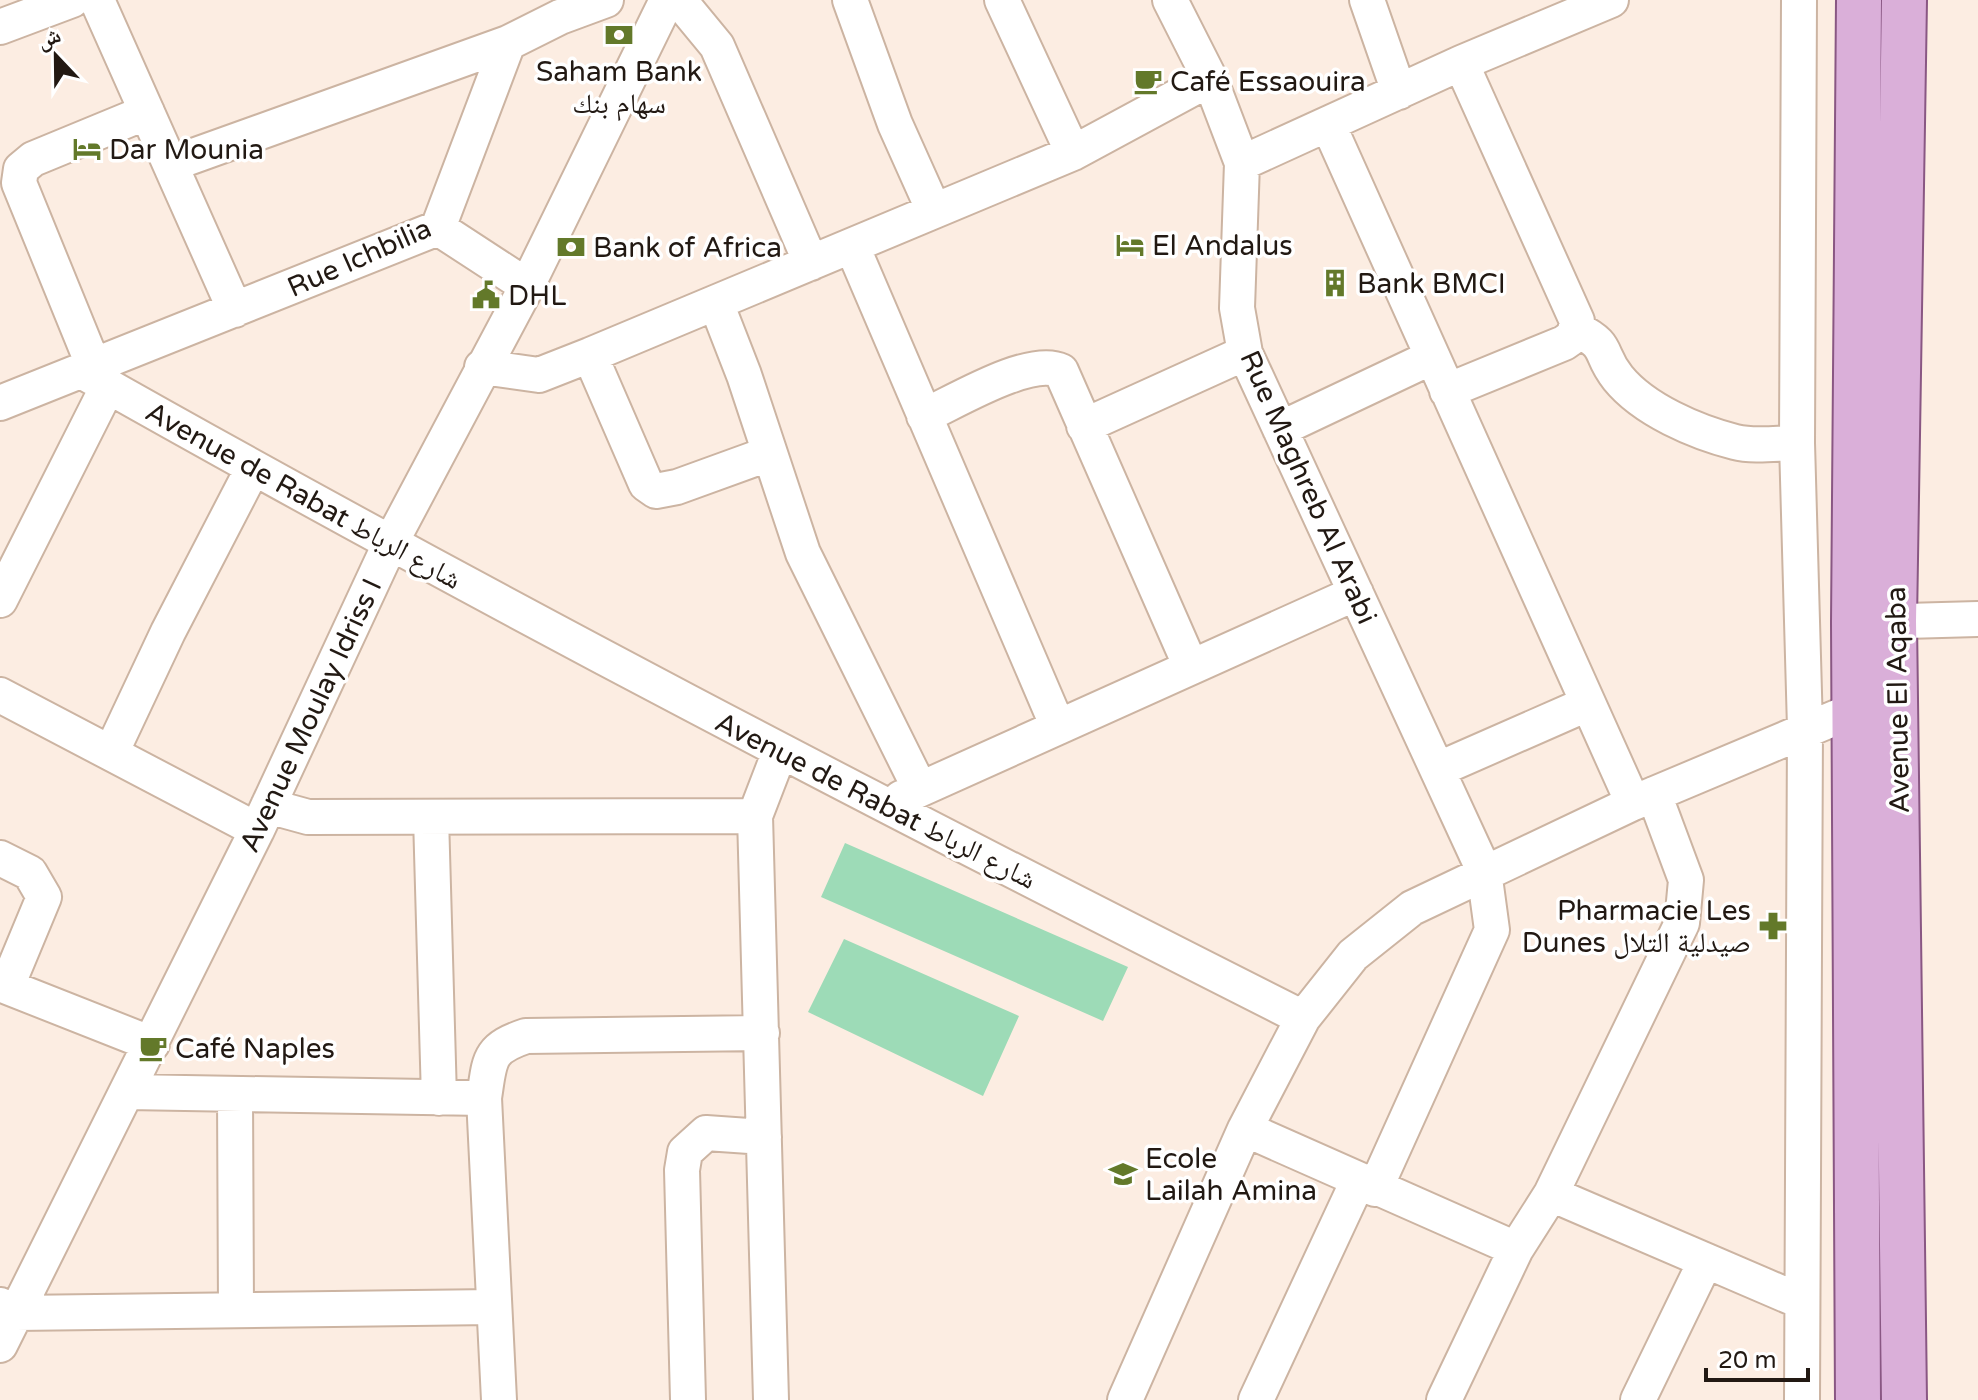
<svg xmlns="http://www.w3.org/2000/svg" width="1978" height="1400" font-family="'Varela Round','Noto Naskh Arabic',sans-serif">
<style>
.pitch{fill:#9ddbb7}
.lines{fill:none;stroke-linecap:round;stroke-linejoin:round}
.minor-casing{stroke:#ccb4a2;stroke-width:38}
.major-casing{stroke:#895783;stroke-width:48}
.minor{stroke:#fff;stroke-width:34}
.major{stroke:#daafd9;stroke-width:44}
.labels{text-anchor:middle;stroke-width:7;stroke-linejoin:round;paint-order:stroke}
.poi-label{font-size:28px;fill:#221913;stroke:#fff;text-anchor:start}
.street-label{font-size:28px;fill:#221913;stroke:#fff}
</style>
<rect width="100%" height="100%" fill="#fcede2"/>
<path class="pitch" d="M 845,843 L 1128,967 L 1103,1021 L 821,897 Z
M 844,939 L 1019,1016 L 983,1096 L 808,1012 Z"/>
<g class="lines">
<defs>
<path id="minor" d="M 97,0 L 235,310
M 679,0 L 717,46 L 811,263
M 850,0 L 895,124 L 934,211
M 1002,0 L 1073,153
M 1170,0 L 1210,79 L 1242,163 L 1237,308 L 1245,353 L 1484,871 L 1492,930 L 1375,1189
M 1367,0 L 1399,92
M 1799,0 L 1797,443 L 1805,728 L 1802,1400
M 0,27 L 72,0
M 1328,124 L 1633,803
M 1242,163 L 1461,63 L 1611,0
M 171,164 L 508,43
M 438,228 L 527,286
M 852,246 L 1058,727
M 716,303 L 744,375 L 803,553 L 920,789
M 1576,329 C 1612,347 1597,352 1618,378 C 1644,410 1696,432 1735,442 C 1754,447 1778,443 1797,443
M 590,355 L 646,484 L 656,491 L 677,487 L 768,454
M 94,367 L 19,183 L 21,169 L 33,159 L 147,112
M 482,367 L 539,375 L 590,355 L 1073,153 L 1210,79
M 83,372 C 484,599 892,811 1303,1018 L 1245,1129 L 1125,1400
M 1447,391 L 1564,343 L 1574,336 L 1577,321 L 1461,63
M 0,403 L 438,228 L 508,43 L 560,17 L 606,0
M 924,416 C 955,402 1030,356 1061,371 L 1191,667
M 1084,426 L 1245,353
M 1280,429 L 1430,358
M 0,600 L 108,386
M 1870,622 L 1978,619
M 0,695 L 257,830
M 111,753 L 168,632 L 253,468
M 1439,769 L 1587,704
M 901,798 L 1356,593
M 268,806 L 308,817 L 755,816
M 431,817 L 439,1098
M 0,858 L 30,873 L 44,897 L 7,986
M 0,984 L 152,1044
M 1303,1018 L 1353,955 L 1412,908 L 1633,803 L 1873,702
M 128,1092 L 484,1098
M 235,1094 L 236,1310
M 1245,1129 L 1516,1249 L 1551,1194 L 1800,1301
M 1551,1194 L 1682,923 L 1686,880 L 1654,794
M 0,1305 L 16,1313 L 493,1307
M 0,1345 L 257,830 L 390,544 L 527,286 L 667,0
M 499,1400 L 484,1098 C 490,1060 487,1049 526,1036 L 762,1033
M 688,1400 L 682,1170 L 685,1152 L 706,1133 L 764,1137
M 771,1400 L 755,816 L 780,751
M 1256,1400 L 1358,1181
M 1444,1400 L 1516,1249
M 1638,1400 L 1705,1262"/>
<path id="major" d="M 1904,0 L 1894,621 L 1904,1400
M 1858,1400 L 1854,623 L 1859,0"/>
</defs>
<use href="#minor" class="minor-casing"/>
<use href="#major" class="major-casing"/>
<use href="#minor" class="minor"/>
<use href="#major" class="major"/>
</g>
<defs>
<symbol id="bank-bare" viewBox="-9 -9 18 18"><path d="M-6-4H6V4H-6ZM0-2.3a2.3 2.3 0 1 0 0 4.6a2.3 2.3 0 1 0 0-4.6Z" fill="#63792a" stroke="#fff" stroke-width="2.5" paint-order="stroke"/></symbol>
<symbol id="cafe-bare" viewBox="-9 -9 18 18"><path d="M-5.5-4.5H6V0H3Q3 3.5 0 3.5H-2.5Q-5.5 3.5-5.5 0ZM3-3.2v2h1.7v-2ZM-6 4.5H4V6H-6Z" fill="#63792a" stroke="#fff" stroke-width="2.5" paint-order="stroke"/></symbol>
<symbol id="hotel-bare" viewBox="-9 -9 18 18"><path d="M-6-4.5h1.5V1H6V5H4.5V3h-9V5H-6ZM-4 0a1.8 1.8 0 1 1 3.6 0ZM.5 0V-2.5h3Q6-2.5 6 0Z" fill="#63792a" stroke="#fff" stroke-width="2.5" paint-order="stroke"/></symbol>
<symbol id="building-bare" viewBox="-9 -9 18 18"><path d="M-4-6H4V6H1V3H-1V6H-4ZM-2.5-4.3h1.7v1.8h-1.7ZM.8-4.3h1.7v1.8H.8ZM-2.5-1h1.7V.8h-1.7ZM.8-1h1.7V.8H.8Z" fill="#63792a" stroke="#fff" stroke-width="2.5" paint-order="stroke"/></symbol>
<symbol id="civic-bare" viewBox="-9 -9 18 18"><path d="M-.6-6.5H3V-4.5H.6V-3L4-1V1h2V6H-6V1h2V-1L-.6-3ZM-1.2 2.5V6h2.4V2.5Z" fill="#63792a" stroke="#fff" stroke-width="2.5" paint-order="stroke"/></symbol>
<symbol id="pharmacy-bare" viewBox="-9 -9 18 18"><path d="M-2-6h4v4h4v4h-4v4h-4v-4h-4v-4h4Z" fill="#63792a" stroke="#fff" stroke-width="2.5" paint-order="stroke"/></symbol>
<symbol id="school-bare" viewBox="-9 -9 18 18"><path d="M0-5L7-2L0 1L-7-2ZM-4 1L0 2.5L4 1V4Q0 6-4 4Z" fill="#63792a" stroke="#fff" stroke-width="2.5" paint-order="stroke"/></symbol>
</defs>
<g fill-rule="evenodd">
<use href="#bank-bare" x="599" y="15" width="40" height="40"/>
<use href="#cafe-bare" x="1128" y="61" width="40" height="40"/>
<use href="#hotel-bare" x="67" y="129" width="40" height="40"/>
<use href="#hotel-bare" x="1110" y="225" width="40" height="40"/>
<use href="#bank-bare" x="551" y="227" width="40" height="40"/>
<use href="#building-bare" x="1315" y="263" width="40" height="40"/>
<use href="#civic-bare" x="466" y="275" width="40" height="40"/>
<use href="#pharmacy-bare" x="1753" y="906" width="40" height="40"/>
<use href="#cafe-bare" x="133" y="1028" width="40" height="40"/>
<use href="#school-bare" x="1103" y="1154" width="40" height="40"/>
</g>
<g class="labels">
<g class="poi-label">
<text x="619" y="81" text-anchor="middle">Saham Bank<tspan x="619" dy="32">سهام بنك</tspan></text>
<text x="1170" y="91">Café Essaouira</text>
<text x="109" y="159">Dar Mounia</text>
<text x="1152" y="255">El Andalus</text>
<text x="593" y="257">Bank of Africa</text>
<text x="1357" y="293">Bank BMCI</text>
<text x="508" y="305">DHL</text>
<text x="1751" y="920" text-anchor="end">Pharmacie Les<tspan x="1751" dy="32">Dunes صيدلية التلال</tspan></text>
<text x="175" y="1058">Café Naples</text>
<text x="1145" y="1168">Ecole<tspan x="1145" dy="32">Lailah Amina</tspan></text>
</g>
<g class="street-label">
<text transform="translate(359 257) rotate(-24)" y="10">Rue Ichbilia</text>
<text transform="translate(1309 487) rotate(66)" y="10">Rue Maghreb Al Arabi</text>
<text transform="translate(304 495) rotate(29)" y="10">Avenue de Rabat شارع الرباط</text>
<text transform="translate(1897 700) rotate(-91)" y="10">Avenue El Aqaba</text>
<text transform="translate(310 715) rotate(-65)" y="10">Avenue Moulay Idriss I</text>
<text transform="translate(876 800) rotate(27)" y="10">Avenue de Rabat شارع الرباط</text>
</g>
</g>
<g transform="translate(56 56) rotate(338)" stroke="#ffffff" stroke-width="6" paint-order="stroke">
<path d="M0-6L14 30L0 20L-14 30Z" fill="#221913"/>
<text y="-12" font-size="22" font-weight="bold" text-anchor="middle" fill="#221913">ش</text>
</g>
<path d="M1706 1368v12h102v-12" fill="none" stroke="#221913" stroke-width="4"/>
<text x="1718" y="1368" font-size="24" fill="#221913" stroke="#ffffff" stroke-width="6" paint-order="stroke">20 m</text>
</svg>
